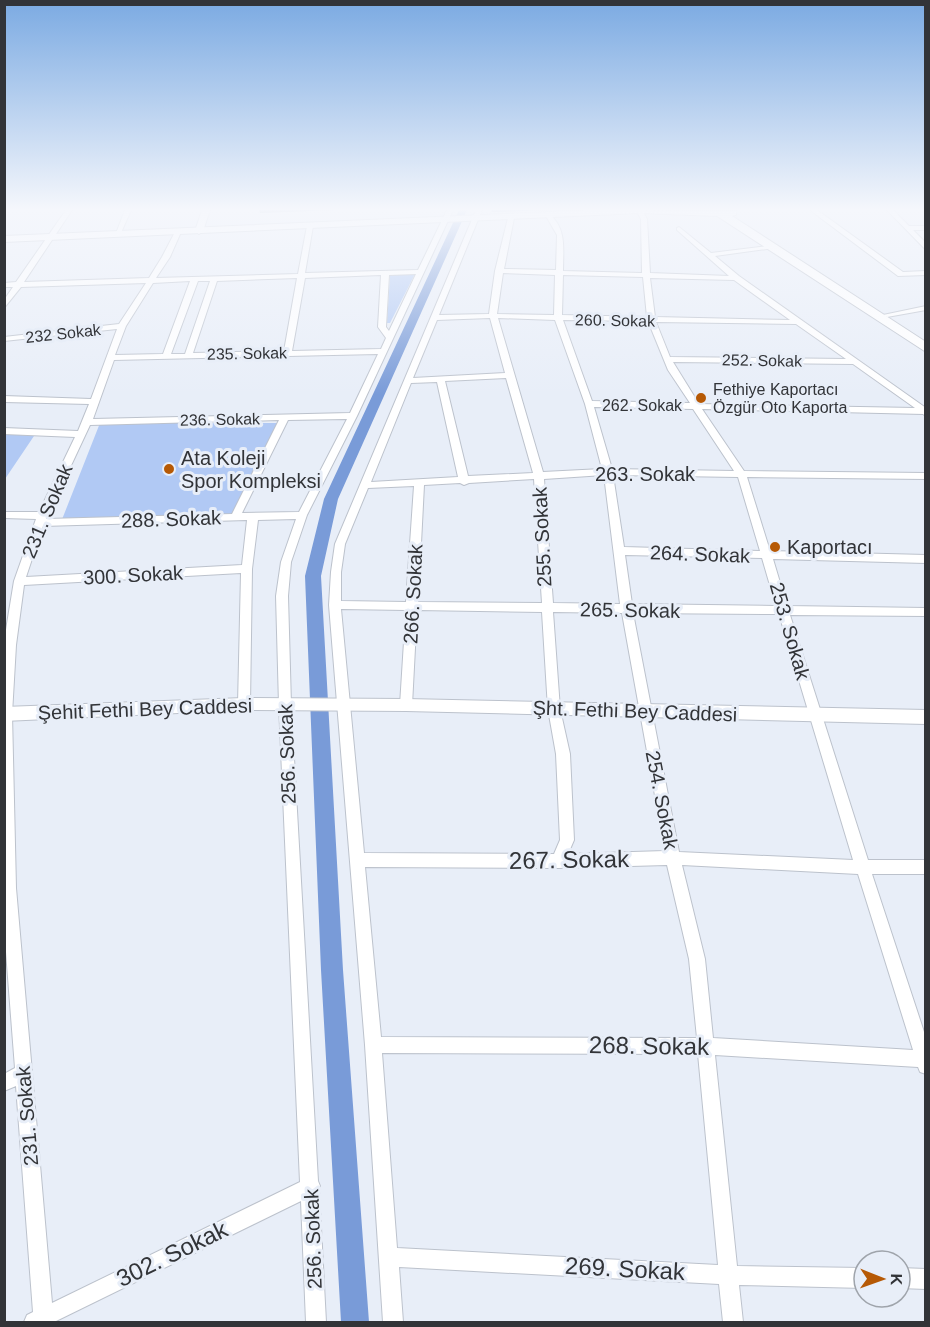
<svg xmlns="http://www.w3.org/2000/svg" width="930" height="1327" font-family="Arial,sans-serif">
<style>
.green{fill:#b1c9f4}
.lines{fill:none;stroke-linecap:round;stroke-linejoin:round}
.canal{fill:#799bd8;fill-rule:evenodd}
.minor-casing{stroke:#bcc2cc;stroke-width:2}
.tertiary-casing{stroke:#bcc2cc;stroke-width:2}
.primary-casing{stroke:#bcc2cc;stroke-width:2}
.minor{fill:#fff;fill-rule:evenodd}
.tertiary{fill:#fff;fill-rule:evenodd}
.primary{fill:#fff;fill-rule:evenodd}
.wall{fill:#294272}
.poi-dot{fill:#b65905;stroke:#e8eef8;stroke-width:2}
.labels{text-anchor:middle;stroke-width:6;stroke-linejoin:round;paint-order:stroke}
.far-street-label{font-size:16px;fill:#323438;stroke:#e8eef8}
.far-poi-label{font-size:16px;fill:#323438;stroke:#e8eef8;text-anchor:start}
.poi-label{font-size:20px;fill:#323438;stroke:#e8eef8;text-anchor:start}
.street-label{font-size:20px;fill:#323438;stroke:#e8eef8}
.near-street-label{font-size:24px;fill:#323438;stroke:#e8eef8}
</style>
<rect width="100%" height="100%" fill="#e8eef8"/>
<path class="green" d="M 415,274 L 390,323 L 387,323 L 390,275 Z
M 100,423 L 277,423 L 235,514 L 61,522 Z
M 5,434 L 34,436 L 5,479 Z"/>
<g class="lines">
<path class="canal" d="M 459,210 L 467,210 L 338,499 L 321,576 L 343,970 L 369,1322 L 341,1322 L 321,970 L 305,576 L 324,499 Z"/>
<defs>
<path id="minor" d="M 66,210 L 72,210 L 24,282 L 149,278 L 162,257 L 175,232 L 178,230 L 181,232 L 170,257 L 156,278 L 298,274 L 307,226 L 310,224 L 313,226 L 305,273 L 418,270 L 447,210 L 453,210 L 357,416 L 307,515 L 291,562 L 288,596 L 291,705 L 318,1181 L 320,1186 L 319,1190 L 326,1322 L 306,1322 L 301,1201 L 54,1322 L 24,1322 L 27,1315 L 33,1312 L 16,1086 L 4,1091 L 4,1074 L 15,1068 L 4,926 L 4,642 L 14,581 L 36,519 L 4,518 L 4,512 L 39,512 L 75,437 L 4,434 L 4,428 L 78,431 L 89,404 L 4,402 L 4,396 L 91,399 L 117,329 L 4,341 L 4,337 L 119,324 L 146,283 L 21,287 L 4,308 L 4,300 L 13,287 L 4,287 L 4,283 L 16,282 ZM 416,274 L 389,331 L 386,327 L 389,275 ZM 381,275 L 378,327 L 386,338 L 381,349 L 292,351 L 305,278 ZM 297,278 L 284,351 L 193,353 L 217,281 ZM 190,281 L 163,354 L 115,355 L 126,326 L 153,283 ZM 198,281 L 210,281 L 185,354 L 171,354 ZM 378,354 L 350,413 L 93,419 L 114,360 ZM 347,419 L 299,512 L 242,513 L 288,420 ZM 279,420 L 232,514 L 46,519 L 90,425 ZM 296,519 L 281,562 L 276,596 L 279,705 L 300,1182 L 52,1303 L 16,888 L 12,714 L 16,645 L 24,585 L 241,573 L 238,704 L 240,708 L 244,709 L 248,708 L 250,704 L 252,569 L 258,520 ZM 247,520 L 242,565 L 26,577 L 43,526 Z
M 125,210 L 131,210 L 120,235 L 115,236 Z
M 476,210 L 482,210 L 439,315 L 489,314 L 495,271 L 508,218 L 511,216 L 514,218 L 504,269 L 556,270 L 557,235 L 546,216 L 549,214 C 567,228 563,250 563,271 L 642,273 L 641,219 L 636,210 L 642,210 L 647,219 L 650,273 L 729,276 L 677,230 L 677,228 L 679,227 L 711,253 L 776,245 L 777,246 L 774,248 L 715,256 L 739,276 L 926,408 L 924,414 L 702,409 L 744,471 L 926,473 L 926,479 L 747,477 L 770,551 L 926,555 L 926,563 L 773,559 L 787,606 L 926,608 L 926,616 L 790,615 L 868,860 L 926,860 L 926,874 L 872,874 L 926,1038 L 926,1074 L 920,1072 L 918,1067 L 715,1055 L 737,1266 L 864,1268 L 864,1288 L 739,1285 L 743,1322 L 723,1322 L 719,1284 L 399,1267 L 403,1322 L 383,1322 L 365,1045 L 329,605 L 331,572 L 335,544 ZM 503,273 L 555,275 L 554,315 L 497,314 ZM 563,275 L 643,277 L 647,317 L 562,315 ZM 650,278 L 734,280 L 790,320 L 655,317 ZM 490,318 L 505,373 L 413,378 L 437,320 ZM 498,318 L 555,320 L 585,404 L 602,469 L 543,472 ZM 563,320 L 648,321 L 668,370 L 690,403 L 592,401 ZM 656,322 L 796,324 L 846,359 L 670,357 ZM 673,362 L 853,364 L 915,408 L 699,404 ZM 506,378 L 533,473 L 468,476 L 445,381 ZM 437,382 L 458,477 L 371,482 L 411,383 ZM 594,407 L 693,409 L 734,471 L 612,469 ZM 604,475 L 620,604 L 553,603 L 544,479 ZM 613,475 L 738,477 L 760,551 L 624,547 ZM 534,479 L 542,603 L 418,602 L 424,485 L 460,483 L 464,485 L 469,483 ZM 414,486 L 406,602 L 341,601 L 341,572 L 345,544 L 368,488 ZM 625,555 L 762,558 L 776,606 L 632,604 ZM 341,609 L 406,610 L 400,705 L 402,709 L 406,710 L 410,709 L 412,705 L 417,610 L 542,612 L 548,709 L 556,754 L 560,840 L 554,854 L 364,853 ZM 553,612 L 622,613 L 665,851 L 568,854 L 574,840 L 570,754 L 560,709 ZM 633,613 L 779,614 L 853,860 L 679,852 ZM 667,865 L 689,959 L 697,1038 L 381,1037 L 365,867 L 558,868 ZM 682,865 L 858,874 L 913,1050 L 713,1038 L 705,959 ZM 382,1053 L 698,1054 L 718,1265 L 397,1248 Z
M 810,210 L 817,210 L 903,272 L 926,271 L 926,275 L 898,276 Z
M 887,210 L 893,210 L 909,226 L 926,226 L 926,230 L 913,230 L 926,243 L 926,250 Z
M 926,306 L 926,310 L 887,317 L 883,315 Z
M 900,1268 L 926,1269 L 926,1289 L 900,1288 Z"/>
<path id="tertiary" d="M 202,210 L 210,210 L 203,231 L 199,234 L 195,231 Z
M 926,408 L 926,416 L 918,411 Z
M 244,698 L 406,699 L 926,710 L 926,724 L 406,711 L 244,710 L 4,721 L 4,707 Z"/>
<path id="primary" d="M 595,210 L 736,211 L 736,215 L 732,216 L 926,342 L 926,352 L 717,216 L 640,213 L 4,242 L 4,236 Z"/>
</defs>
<use href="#minor" class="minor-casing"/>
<use href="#tertiary" class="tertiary-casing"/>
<use href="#primary" class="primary-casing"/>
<use href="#minor" class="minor"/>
<use href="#tertiary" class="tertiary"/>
<use href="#primary" class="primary"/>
</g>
<path class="wall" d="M 259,210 L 335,210 L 260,213 Z
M 491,210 L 551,210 L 492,212 Z"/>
<linearGradient id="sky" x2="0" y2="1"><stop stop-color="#7baae2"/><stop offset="0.53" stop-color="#f5f7fc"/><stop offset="1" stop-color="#f5f7fc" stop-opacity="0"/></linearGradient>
<rect width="930" height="395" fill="url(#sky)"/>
<g class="poi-dot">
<circle cx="701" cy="398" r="6"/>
<circle cx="169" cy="469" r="6"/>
<circle cx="775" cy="547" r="6"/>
</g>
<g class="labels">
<g class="far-street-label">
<text transform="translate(615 320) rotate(1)" y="6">260. Sokak</text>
<text transform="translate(63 333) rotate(-6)" y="6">232 Sokak</text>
<text transform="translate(247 353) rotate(-1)" y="6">235. Sokak</text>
<text transform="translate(762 360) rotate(1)" y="6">252. Sokak</text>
<text x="642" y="411">262. Sokak</text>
<text transform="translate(220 419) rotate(-1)" y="6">236. Sokak</text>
</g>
<g class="far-poi-label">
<text x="713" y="395">Fethiye Kaportacı<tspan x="713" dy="18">Özgür Oto Kaporta</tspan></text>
</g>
<g class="poi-label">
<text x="181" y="465">Ata Koleji<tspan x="181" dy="23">Spor Kompleksi</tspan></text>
<text x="787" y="554">Kaportacı</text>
</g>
<g class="street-label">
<text x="645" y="481">263. Sokak</text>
<text transform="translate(47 511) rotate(-67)" y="7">231. Sokak</text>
<text transform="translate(171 519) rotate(-2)" y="7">288. Sokak</text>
<text transform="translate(542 537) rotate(-93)" y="7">255. Sokak</text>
<text transform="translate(700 554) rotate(2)" y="7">264. Sokak</text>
<text transform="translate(133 575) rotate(-3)" y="7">300. Sokak</text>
<text transform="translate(413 594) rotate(-87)" y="7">266. Sokak</text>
<text transform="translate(630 610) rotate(1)" y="7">265. Sokak</text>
<text transform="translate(790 631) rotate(74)" y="7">253. Sokak</text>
<text transform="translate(145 709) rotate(-2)" y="7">Şehit Fethi Bey Caddesi</text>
<text transform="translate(635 711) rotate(2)" y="7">Şht. Fethi Bey Caddesi</text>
<text transform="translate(287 754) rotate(-92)" y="7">256. Sokak</text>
<text transform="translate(662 800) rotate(79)" y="7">254. Sokak</text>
<text transform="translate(27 1116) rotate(-95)" y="7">231. Sokak</text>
<text transform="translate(313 1239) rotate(-92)" y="7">256. Sokak</text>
</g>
<g class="near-street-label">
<text transform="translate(569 860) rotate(-1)" y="8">267. Sokak</text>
<text transform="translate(649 1046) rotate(1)" y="8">268. Sokak</text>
<text transform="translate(172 1254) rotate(-26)" y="8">302. Sokak</text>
<text transform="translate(625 1269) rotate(3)" y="8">269. Sokak</text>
</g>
</g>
<rect width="930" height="1327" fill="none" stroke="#323438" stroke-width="12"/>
<g transform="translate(882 1279) rotate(91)"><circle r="28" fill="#e8eef8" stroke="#9fa4ab" stroke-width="1.5"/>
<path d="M0-4.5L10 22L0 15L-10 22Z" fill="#b65905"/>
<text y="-9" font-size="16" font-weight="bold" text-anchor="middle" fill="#323438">K</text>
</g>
</svg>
